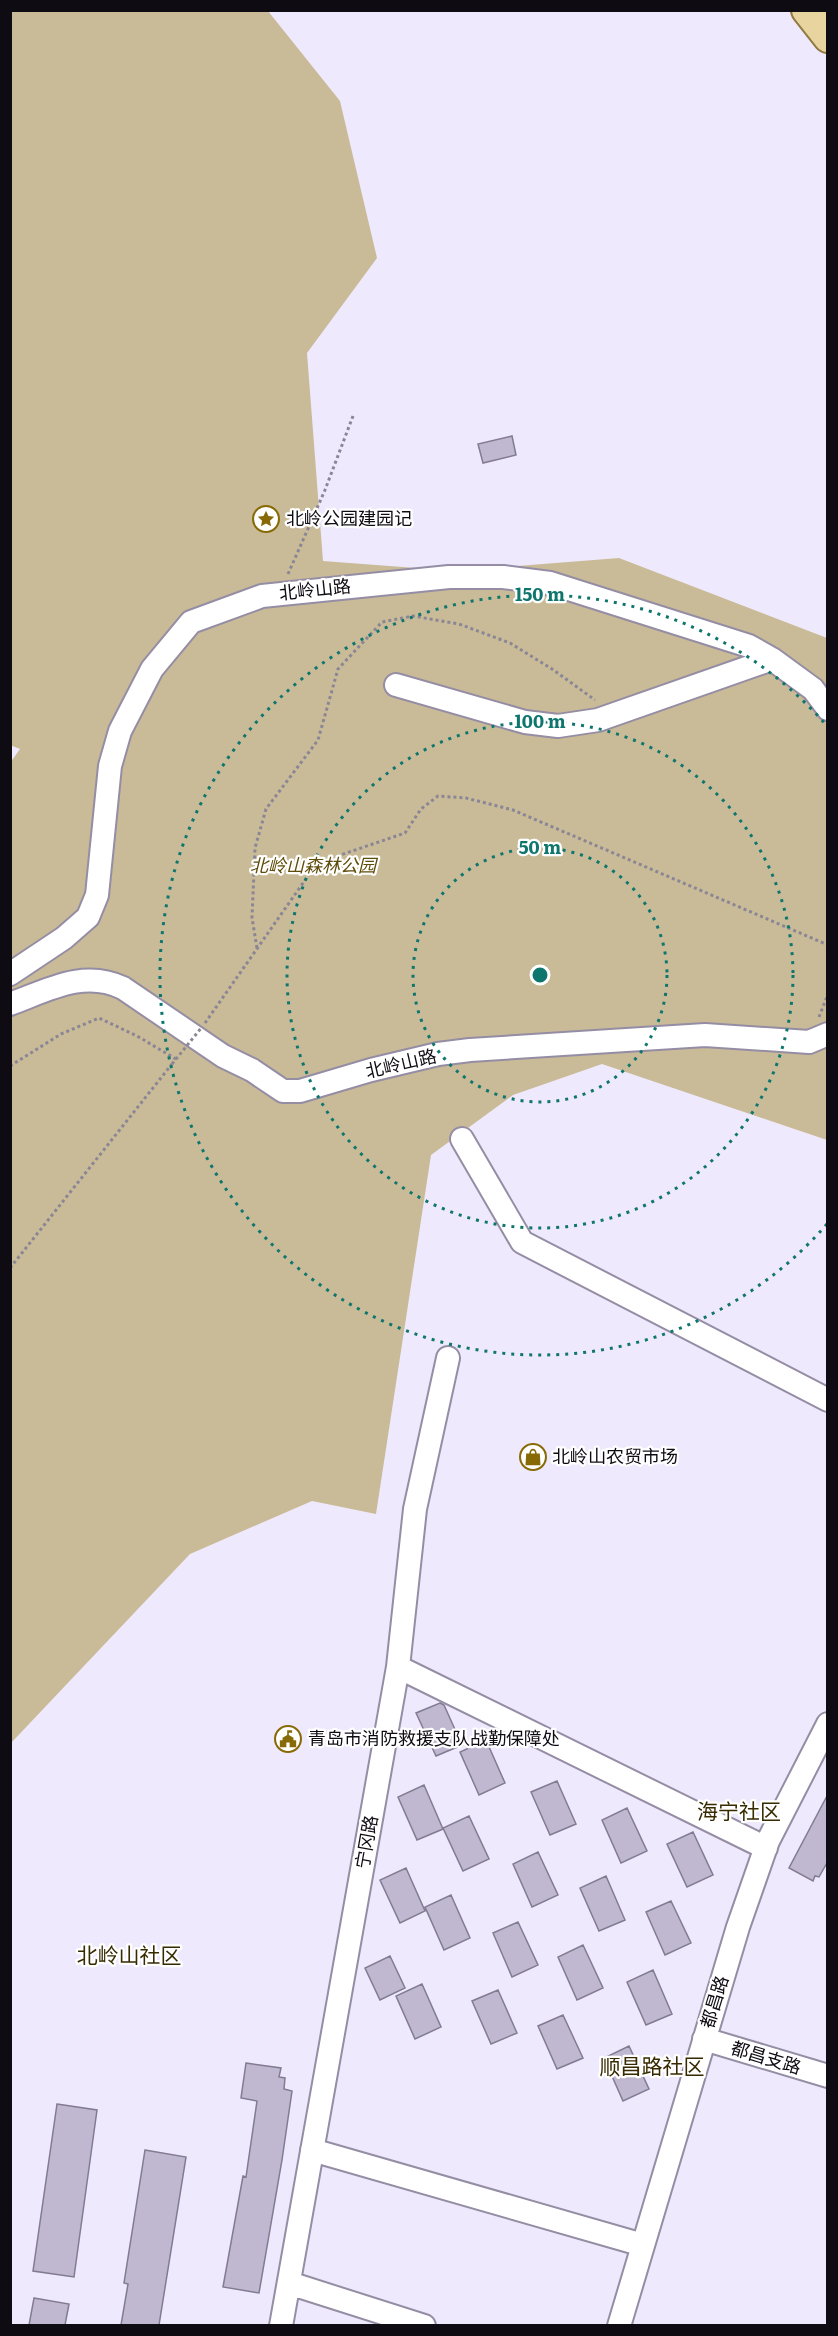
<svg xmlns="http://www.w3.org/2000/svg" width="838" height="2336" font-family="Literata,'Noto Sans SC',serif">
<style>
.green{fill:#c9bb97}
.building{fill:#bfb8d0;stroke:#827b91;stroke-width:1.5}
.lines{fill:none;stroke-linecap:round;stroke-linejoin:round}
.minor-casing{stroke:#958da4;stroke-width:26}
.major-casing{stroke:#917b43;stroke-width:32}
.path{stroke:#8b8695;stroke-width:3;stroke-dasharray:3 3;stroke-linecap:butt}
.minor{stroke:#fff;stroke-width:22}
.major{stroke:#e8d49e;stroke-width:28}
.path-bridge{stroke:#8b8695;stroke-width:3;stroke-dasharray:3 3;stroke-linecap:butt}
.ring{fill:none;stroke:#0f766e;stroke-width:3;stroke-dasharray:3 6}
.labels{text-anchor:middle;stroke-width:4.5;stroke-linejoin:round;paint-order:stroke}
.poi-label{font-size:18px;fill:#0e0b13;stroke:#fff;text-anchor:start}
.street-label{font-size:18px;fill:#0e0b13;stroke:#fff}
.park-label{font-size:18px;font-style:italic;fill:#604c0a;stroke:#fff}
.quarter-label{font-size:21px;fill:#372a00;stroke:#fff}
.centre{fill:#0f766e;stroke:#fff;stroke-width:3}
.ring-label{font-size:18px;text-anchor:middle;font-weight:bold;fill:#0f766e;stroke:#fff;stroke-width:4.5;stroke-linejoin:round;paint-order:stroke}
</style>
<rect width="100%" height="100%" fill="#efe9fd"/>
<path class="green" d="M 11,11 L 268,11 L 340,101 L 377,258 L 307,353 L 323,561 L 456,571 L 619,558 L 827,638 L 827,1140 L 602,1064 L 513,1095 L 431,1155 L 376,1514 L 312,1501 L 190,1554 L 11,1743 L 10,763 L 20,749 L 10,745 Z"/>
<path class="building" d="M 512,436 L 516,455 L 483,463 L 478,444 Z
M 440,1703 L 444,1705 L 462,1745 L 436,1756 L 416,1713 Z
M 486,1740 L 505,1783 L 479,1795 L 460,1752 Z
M 557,1781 L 576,1824 L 550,1835 L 531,1792 Z
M 424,1785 L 443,1829 L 417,1840 L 398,1797 Z
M 828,1794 L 828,1861 L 819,1877 L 815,1876 L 813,1881 L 789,1868 Z
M 627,1808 L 647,1851 L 621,1863 L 602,1820 Z
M 469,1816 L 489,1859 L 463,1871 L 443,1828 Z
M 693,1832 L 713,1875 L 687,1887 L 667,1844 Z
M 538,1852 L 558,1895 L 532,1907 L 513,1864 Z
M 406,1868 L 425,1911 L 400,1923 L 380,1880 Z
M 606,1876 L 625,1920 L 599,1931 L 580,1888 Z
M 451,1895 L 470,1938 L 444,1950 L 425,1907 Z
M 671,1901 L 691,1943 L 665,1955 L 646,1912 Z
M 518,1922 L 538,1965 L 512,1977 L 493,1933 Z
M 583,1945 L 603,1988 L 577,2000 L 558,1957 Z
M 390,1956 L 405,1988 L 380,2000 L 365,1968 Z
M 653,1970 L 672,2014 L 646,2025 L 627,1982 Z
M 422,1984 L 441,2027 L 415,2039 L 396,1996 Z
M 498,1990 L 517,2033 L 491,2044 L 472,2001 Z
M 563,2015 L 583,2058 L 557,2069 L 538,2026 Z
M 629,2046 L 649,2089 L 623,2101 L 604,2058 Z
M 246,2063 L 281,2068 L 279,2077 L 285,2078 L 284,2089 L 292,2091 L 282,2160 L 259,2293 L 223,2287 L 243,2176 L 246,2177 L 257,2101 L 241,2098 Z
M 57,2104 L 97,2110 L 74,2277 L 33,2271 Z
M 145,2150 L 186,2157 L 159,2325 L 121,2325 L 128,2284 L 124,2283 Z
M 34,2298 L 69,2304 L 65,2325 L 29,2325 Z"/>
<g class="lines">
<defs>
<path id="minor" d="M 396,685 L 525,722 L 558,726 L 598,720 L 772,659
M 10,974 L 64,938 L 88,917 L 97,895 L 110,766 L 120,731 L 152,669 L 191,622 L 262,596 L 449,577 L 503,577 L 550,583 L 749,646 L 772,659 L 813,689 L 828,709
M 10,1004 C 48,990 84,969 123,988 L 223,1056 L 252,1070 L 283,1091 L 300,1091 L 371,1070 L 438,1054 L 470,1050 L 705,1035 L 809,1042 L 828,1034
M 462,1139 L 522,1242 L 828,1400
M 398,1667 L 766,1848
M 704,2039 L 828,2076
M 312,2150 L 643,2245
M 289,2283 L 424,2326
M 281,2326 L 398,1667 L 415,1509 L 448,1358
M 619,2326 L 738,1927 L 768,1841 L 828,1724"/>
<path id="major" d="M 806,10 L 828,38"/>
</defs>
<use href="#minor" class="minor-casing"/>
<use href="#major" class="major-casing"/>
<path class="path" d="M 288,574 L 325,490 L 353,416
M 257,948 L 252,918 L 255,848 L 266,809 L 318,740 L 338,669 L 382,622 L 413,616 L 459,624 L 510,643 L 552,669 L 595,700
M 819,1017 L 828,994
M 205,1023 L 317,863 L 405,833 L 421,809 L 438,796 L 466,798 L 513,810 L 828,945
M 10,1066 L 61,1034 L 99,1018 L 137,1036 L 176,1059
M 10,1268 L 172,1064"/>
<use href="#minor" class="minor"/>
<use href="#major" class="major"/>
<path class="path-bridge" d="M 172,1064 L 202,1027"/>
</g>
<g class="ring">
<circle cx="540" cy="975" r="127"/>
<circle cx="540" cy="975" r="253"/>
<path d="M827 1224A380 380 0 1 1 827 726"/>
</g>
<defs>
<symbol id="sight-ring" viewBox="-11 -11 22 22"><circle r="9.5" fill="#fff" stroke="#876a06" stroke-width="1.5"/><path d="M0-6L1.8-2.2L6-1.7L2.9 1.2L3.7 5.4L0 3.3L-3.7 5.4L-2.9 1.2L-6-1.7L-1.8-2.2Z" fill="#876a06"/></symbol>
<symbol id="shop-ring" viewBox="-11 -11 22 22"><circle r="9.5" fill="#fff" stroke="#876a06" stroke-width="1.5"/><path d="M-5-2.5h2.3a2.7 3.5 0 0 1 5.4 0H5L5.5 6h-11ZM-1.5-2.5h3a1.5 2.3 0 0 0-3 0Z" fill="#876a06"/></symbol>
<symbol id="civic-ring" viewBox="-11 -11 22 22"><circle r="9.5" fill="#fff" stroke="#876a06" stroke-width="1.5"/><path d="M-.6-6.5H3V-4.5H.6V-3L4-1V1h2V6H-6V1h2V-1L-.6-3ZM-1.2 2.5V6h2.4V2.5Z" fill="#876a06"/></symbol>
</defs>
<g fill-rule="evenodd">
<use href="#sight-ring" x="251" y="504" width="30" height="30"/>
<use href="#shop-ring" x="518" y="1442" width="30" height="30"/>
<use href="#civic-ring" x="273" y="1724" width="30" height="30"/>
</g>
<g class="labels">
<g class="poi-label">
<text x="286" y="525">北岭公园建园记</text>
<text x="552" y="1463">北岭山农贸市场</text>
<text x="308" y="1745">青岛市消防救援支队战勤保障处</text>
</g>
<g class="street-label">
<text transform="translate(315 590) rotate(-6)" y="6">北岭山路</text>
<text transform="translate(401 1064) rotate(-13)" y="6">北岭山路</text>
<text transform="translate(367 1842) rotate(-80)" y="6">宁冈路</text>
<text transform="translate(715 2002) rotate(-73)" y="6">都昌路</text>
<text transform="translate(766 2058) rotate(17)" y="6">都昌支路</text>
</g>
<g class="park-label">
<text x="313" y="872">北岭山森林公园</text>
</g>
<g class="quarter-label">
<text x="739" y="1819">海宁社区</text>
<text x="129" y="1963">北岭山社区</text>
<text x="652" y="2074">顺昌路社区</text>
</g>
</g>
<circle cx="540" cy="975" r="9" class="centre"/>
<g class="ring-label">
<text x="540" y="601">150 m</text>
<text x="540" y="728">100 m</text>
<text x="540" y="854">50 m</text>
</g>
<rect width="838" height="2336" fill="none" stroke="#0e0b13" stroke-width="24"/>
</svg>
